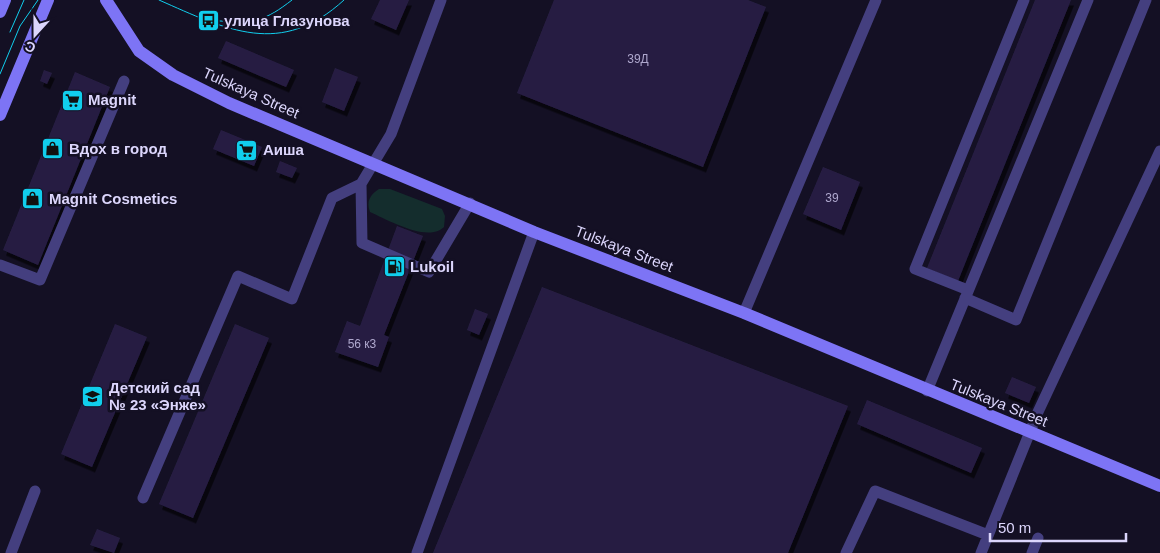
<svg xmlns="http://www.w3.org/2000/svg" width="1160" height="553" font-family="Helvetica,sans-serif">
<style>
.green{fill:#142d2d}
.building{fill:#271e43;filter:url(#shadow)}
.lines{fill:none;stroke-linecap:round;stroke-linejoin:round}
.service{stroke:#443f7f;stroke-width:11}
.secondary{stroke:#7d74f5;stroke-width:12}
.tram{stroke:#11ceed;stroke-width:1}
.labels{text-anchor:middle;stroke-width:5;stroke-linejoin:round;paint-order:stroke}
.number-label{font-size:12px;fill:#afa8ce}
.poi-label{font-size:15px;font-weight:bold;fill:#dcd6fc;stroke:#141024;text-anchor:start}
.street-label{font-size:15px;fill:#dcd6fc;stroke:#141024}
</style>
<defs>
<filter id="shadow"><feDropShadow dx="3" dy="5.5" stdDeviation="0" flood-color="#0009"/></filter>
</defs>
<rect width="100%" height="100%" fill="#141024"/>
<path class="green" d="M 379,189 L 390,189 L 442,209 L 445,216 L 444,227 C 428,243 388,220 370,212 C 366,201 370,195 379,189 Z"/>
<path class="building" d="M 380,0 L 409,0 L 396,30 L 371,19 Z
M 554,0 L 748,0 L 766,7 L 703,167 L 517,93 Z
M 1035,0 L 1071,0 L 958,281 L 927,268 Z
M 226,41 L 294,70 L 286,87 L 218,58 Z
M 335,68 L 358,77 L 344,111 L 322,102 Z
M 44,70 L 52,73 L 47,84 L 40,81 Z
M 75,72 L 110,87 L 38,265 L 3,250 Z
M 221,130 L 262,147 L 254,166 L 213,149 Z
M 280,161 L 297,168 L 292,178 L 276,172 Z
M 823,167 L 860,182 L 841,230 L 803,214 Z
M 397,226 L 423,236 L 384,335 L 389,337 L 378,367 L 335,352 L 347,321 L 360,326 Z
M 542,287 L 848,406 L 788,553 L 433,553 Z
M 475,309 L 488,314 L 479,335 L 467,330 Z
M 115,324 L 147,337 L 92,467 L 61,454 Z
M 235,324 L 269,338 L 193,518 L 159,504 Z
M 1012,377 L 1036,387 L 1029,403 L 1005,393 Z
M 867,400 L 982,448 L 971,473 L 857,424 Z
M 97,529 L 120,538 L 114,553 L 90,545 Z"/>
<g class="lines">
<path class="service" d="M 361,184 L 362,243 L 429,272 L 470,203
M 0,265 L 40,280 L 124,81
M 968,290 L 915,269 L 1024,0
M 965,298 L 1016,320 L 1146,0
M 744,313 L 876,0
M 927,391 L 1088,0
M 143,498 L 238,276 L 292,299 L 332,198 L 361,184 L 391,134 L 441,0
M 11,553 L 35,491
M 417,553 L 534,232
M 846,553 L 875,491 L 988,535
M 981,553 L 1038,412 L 1160,151
M 1032,553 L 1038,538"/>
<path class="secondary" d="M 106,0 L 139,51 L 173,75 L 229,103 L 534,232 L 744,313 L 1160,486
M 0,12 L 5,0
M 0,115 L 48,0"/>
<path class="tram" d="M 159,0 C 227,30 281,58 344,0
M 220,21 C 255,23 265,21 292,0
M 10,32 L 24,0
M 0,74 L 20,26 L 38,0"/>
</g>
<defs>
<symbol id="bus-square" viewBox="-11 -11 22 22"><rect x="-9" y="-9" width="18" height="18" rx="4" fill="#11ceed" stroke="#141024"/><path d="M-5-6H5V4H4V6H2V4H-2V6H-4V4H-5ZM-3.5-4V0h7V-4ZM-3.5 1.2v1.5H-2V1.2ZM2 1.2v1.5H3.5V1.2Z" fill="#111"/></symbol>
<symbol id="supermarket-square" viewBox="-11 -11 22 22"><rect x="-9" y="-9" width="18" height="18" rx="4" fill="#11ceed" stroke="#141024"/><path d="M-6-5.5h2.5l.6 2H6L4.5 2H-2.5L-4.4-4H-6ZM-1.5 3.2a1.3 1.3 0 1 0 .1 0ZM3 3.2a1.3 1.3 0 1 0 .1 0Z" fill="#111"/></symbol>
<symbol id="shop-square" viewBox="-11 -11 22 22"><rect x="-9" y="-9" width="18" height="18" rx="4" fill="#11ceed" stroke="#141024"/><path d="M-5-2.5h2.3a2.7 3.5 0 0 1 5.4 0H5L5.5 6h-11ZM-1.5-2.5h3a1.5 2.3 0 0 0-3 0Z" fill="#111"/></symbol>
<symbol id="fuel-square" viewBox="-11 -11 22 22"><rect x="-9" y="-9" width="18" height="18" rx="4" fill="#11ceed" stroke="#141024"/><path d="M-5.5-6h7V0h2V4h1.3V-2.5L3-4.5l.8-.8L6-3V5H2.5V1h-1V6h-7ZM-4.2-4.7v3.2H.2V-4.7Z" fill="#111"/></symbol>
<symbol id="school-square" viewBox="-11 -11 22 22"><rect x="-9" y="-9" width="18" height="18" rx="4" fill="#11ceed" stroke="#141024"/><path d="M0-5L7-2L0 1L-7-2ZM-4 1L0 2.5L4 1V4Q0 6-4 4Z" fill="#111"/></symbol>
</defs>
<g fill-rule="evenodd">
<use href="#bus-square" x="196" y="8" width="25" height="25"/>
<use href="#supermarket-square" x="60" y="88" width="25" height="25"/>
<use href="#shop-square" x="40" y="136" width="25" height="25"/>
<use href="#supermarket-square" x="234" y="138" width="25" height="25"/>
<use href="#shop-square" x="20" y="186" width="25" height="25"/>
<use href="#fuel-square" x="382" y="254" width="25" height="25"/>
<use href="#school-square" x="80" y="384" width="25" height="25"/>
</g>
<g class="labels">
<g class="number-label">
<text x="638" y="63">39Д</text>
<text x="832" y="202">39</text>
<text x="362" y="348">56 к3</text>
</g>
<g class="poi-label">
<text x="224" y="26">улица Глазунова</text>
<text x="88" y="105">Magnit</text>
<text x="69" y="154">Вдох в город</text>
<text x="263" y="155">Аиша</text>
<text x="49" y="204">Magnit Cosmetics</text>
<text x="410" y="272">Lukoil</text>
<text x="109" y="393">Детский сад<tspan x="109" dy="17">№ 23 «Энже»</tspan></text>
</g>
<g class="street-label">
<text transform="translate(251 93) rotate(24)" y="5">Tulskaya Street</text>
<text transform="translate(624 249) rotate(21)" y="5">Tulskaya Street</text>
<text transform="translate(999 403) rotate(22)" y="5">Tulskaya Street</text>
</g>
</g>
<g transform="translate(35 35) rotate(201)" stroke="#141024" stroke-width="4" paint-order="stroke">
<path d="M0-4L9 19L0 12L-9 19Z" fill="#dcd6fc"/>
<text y="-8" font-size="14" font-weight="bold" text-anchor="middle" fill="#dcd6fc">С</text>
</g>
<path d="M990 533v8h136v-8" fill="none" stroke="#dcd6fc" stroke-width="2.5"/>
<text x="998" y="533" font-size="15" fill="#dcd6fc" stroke="#141024" stroke-width="4" paint-order="stroke">50 m</text>
</svg>
